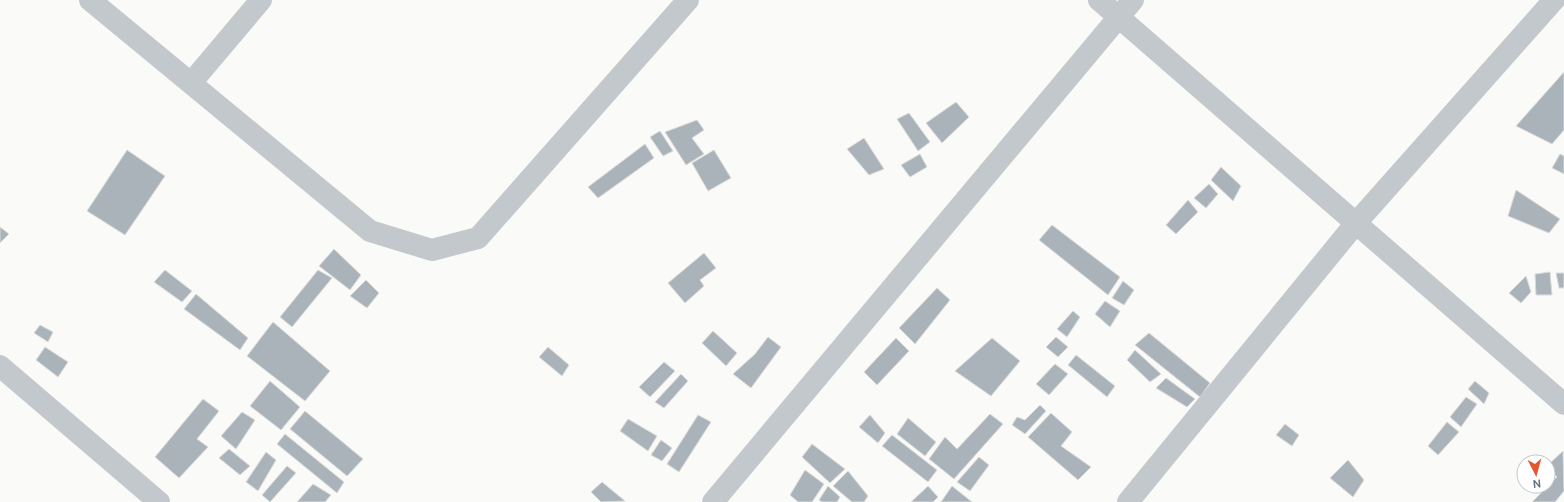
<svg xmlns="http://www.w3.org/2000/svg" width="1564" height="502" font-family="'DM Sans',sans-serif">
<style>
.building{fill:#aab3b9;stroke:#dcdcda}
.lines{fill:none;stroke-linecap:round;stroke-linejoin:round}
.street{stroke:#c3c8cc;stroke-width:22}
</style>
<rect width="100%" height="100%" fill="#fafaf8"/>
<path class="building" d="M 1564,72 L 1564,130 L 1552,144 L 1516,126 Z
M 956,102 L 969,117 L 942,143 L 926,123 Z
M 909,113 L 930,142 L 918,151 L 897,119 Z
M 697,120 L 704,130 L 692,138 L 704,154 L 686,165 L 665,132 Z
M 660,131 L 673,151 L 663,156 L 650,137 Z
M 864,138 L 884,169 L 869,175 L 847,149 Z
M 645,144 L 654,158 L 598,198 L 588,187 Z
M 127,150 L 165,176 L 125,235 L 87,211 Z
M 714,150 L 731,178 L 708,191 L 692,163 Z
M 920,154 L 927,167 L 910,177 L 901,165 Z
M 1560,154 L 1564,156 L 1564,174 L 1552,168 Z
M 1221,167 L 1241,186 L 1233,201 L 1211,180 Z
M 1209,184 L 1218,194 L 1206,208 L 1194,198 Z
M 1516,190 L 1560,219 L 1549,233 L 1508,216 Z
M 1188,200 L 1198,212 L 1176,234 L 1166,225 Z
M 1052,225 L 1120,277 L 1108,295 L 1039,240 Z
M 0,227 L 9,234 L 0,243 Z
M 334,249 L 361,275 L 350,290 L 319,266 Z
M 704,253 L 716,268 L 700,280 L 704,286 L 685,303 L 668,283 Z
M 165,270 L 192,291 L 182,302 L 154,282 Z
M 318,270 L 332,278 L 292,327 L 280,317 Z
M 1550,272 L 1552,295 L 1536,295 L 1535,274 Z
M 1556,273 L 1564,273 L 1564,288 L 1559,288 Z
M 1526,276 L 1531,292 L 1521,303 L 1509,293 Z
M 366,280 L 379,293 L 367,308 L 350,296 Z
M 1123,281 L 1134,290 L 1124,305 L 1112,298 Z
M 937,288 L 950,300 L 915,344 L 899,328 Z
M 196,294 L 248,338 L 240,350 L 184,309 Z
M 1105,301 L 1120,311 L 1110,327 L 1095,314 Z
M 1073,311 L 1080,317 L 1067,337 L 1057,329 Z
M 273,322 L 330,371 L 305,401 L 247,356 Z
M 40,325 L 53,332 L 48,342 L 34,333 Z
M 713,331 L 737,353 L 726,366 L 702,343 Z
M 1149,333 L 1210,383 L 1200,397 L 1135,345 Z
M 768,337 L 781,347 L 751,388 L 733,374 L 755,354 Z
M 1056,337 L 1068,347 L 1058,357 L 1046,347 Z
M 896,338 L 909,351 L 877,385 L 864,372 Z
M 992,338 L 1020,361 L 991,396 L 955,371 Z
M 45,347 L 68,362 L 58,377 L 36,360 Z
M 548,347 L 569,365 L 562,376 L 539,357 Z
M 1135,350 L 1161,374 L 1150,382 L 1127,360 Z
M 1076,355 L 1115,386 L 1107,397 L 1068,365 Z
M 664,362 L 675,371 L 650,397 L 639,387 Z
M 1055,364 L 1068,374 L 1049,395 L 1036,384 Z
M 681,374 L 688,381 L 664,408 L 655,402 Z
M 1166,378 L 1195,399 L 1187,407 L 1156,388 Z
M 270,381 L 300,407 L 281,430 L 250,406 Z
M 1475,381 L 1489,393 L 1484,404 L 1468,389 Z
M 1466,397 L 1477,404 L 1461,427 L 1450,417 Z
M 203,399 L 219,411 L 197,439 L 208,447 L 179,478 L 155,457 Z
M 1040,405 L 1046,411 L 1025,434 L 1012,425 L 1017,417 L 1025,420 Z
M 305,411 L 363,459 L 347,476 L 290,429 Z
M 242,412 L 255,420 L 236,449 L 221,436 Z
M 1051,413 L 1072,432 L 1061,446 L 1091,467 L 1078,480 L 1028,437 Z
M 990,414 L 1003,424 L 954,479 L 929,459 L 945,437 L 957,449 Z
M 698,415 L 711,422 L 679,472 L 667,464 Z
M 870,415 L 885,433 L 878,443 L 859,427 Z
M 908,418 L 936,442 L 925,456 L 897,434 Z
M 628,419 L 657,436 L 648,451 L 620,431 Z
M 1447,422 L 1459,432 L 1438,455 L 1428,446 Z
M 1285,424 L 1299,435 L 1292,446 L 1276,435 Z
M 285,434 L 344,482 L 337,493 L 277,444 Z
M 892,435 L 937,470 L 928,482 L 882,446 Z
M 661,440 L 672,448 L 662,461 L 651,455 Z
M 812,444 L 845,469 L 830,483 L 802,457 Z
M 229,449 L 250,466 L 240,475 L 219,458 Z
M 1563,451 L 1564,491 L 1555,502 L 1532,502 L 1557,477 L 1548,467 L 1548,465 Z
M 266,452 L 276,460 L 258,491 L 246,482 Z
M 979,457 L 989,465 L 970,491 L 957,482 Z
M 1348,460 L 1364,480 L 1353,497 L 1330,478 Z
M 287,466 L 296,473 L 270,502 L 262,495 Z
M 805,470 L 824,484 L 812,502 L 798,502 L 790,495 Z
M 848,471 L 868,496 L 864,502 L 852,502 L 833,486 Z
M 602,482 L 625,501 L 601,502 L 591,492 Z
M 313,484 L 331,495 L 325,502 L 297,502 Z
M 828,486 L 840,497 L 837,502 L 822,502 L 819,500 Z
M 928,486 L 938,497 L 933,502 L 911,502 Z
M 952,486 L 972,502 L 941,502 Z"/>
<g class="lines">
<path class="street" d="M 90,0 L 370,231 L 432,250 L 478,238 L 688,0
M 1099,0 L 1564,404
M 191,83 L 261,0
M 0,366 L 159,502
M 713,502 L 1133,0
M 1128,502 L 1356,223 L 1554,0"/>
</g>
<g transform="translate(1536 474) rotate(174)"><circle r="19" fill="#ffffff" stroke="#c1c8cd"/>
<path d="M0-3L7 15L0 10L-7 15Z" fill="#e4572e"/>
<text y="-6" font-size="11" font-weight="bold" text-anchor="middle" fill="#657683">N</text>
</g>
</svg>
